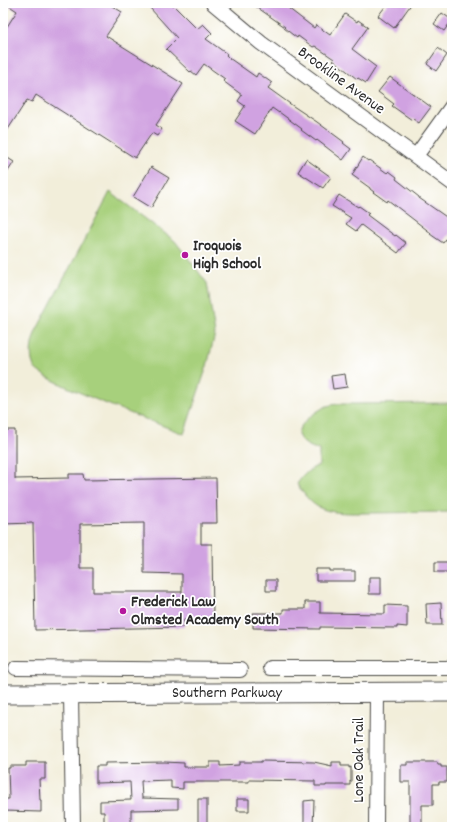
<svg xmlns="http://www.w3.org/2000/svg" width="455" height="830" font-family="Dekko,sans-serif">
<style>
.park{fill:#a7d07c;stroke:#697e54}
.building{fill:#d0a2e1;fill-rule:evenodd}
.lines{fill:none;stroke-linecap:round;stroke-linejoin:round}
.minor-casing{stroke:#494845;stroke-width:16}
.secondary-casing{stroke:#494845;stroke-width:21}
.minor{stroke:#fff;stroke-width:14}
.secondary{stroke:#fff;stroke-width:19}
.poi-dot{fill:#b5179e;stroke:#fff;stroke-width:1.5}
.labels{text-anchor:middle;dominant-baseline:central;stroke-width:3.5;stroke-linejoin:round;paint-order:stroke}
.street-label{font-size:16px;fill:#2b2b2b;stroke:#fff}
.poi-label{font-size:16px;font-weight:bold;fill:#2b2b2b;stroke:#fff;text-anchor:start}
</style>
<rect width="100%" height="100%" fill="#fff"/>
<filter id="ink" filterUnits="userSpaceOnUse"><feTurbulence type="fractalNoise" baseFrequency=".025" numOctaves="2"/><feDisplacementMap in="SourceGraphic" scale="8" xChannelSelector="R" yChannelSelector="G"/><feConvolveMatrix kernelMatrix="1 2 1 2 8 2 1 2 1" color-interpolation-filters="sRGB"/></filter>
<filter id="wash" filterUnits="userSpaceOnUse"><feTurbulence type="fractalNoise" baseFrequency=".012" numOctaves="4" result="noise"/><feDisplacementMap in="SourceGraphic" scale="16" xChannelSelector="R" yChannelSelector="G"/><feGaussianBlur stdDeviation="0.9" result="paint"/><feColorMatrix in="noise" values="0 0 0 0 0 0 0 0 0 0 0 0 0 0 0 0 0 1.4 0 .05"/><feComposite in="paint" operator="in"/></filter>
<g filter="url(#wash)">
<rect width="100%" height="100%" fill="#f2eeda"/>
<path class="park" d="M110 192 175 241 207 283 215 334 207 366 184 434C162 425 40 381 34 367 33 365 33 363 32 361 30 349 32 342 36 331Z
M452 403V512C423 512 395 513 366 513 351 513 334 514 320 508 310 503 303 493 297 484 304 474 308 470 319 465V450C314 448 307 446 303 442 301 440 298 436 298 434 298 424 319 409 327 406 333 404 339 404 345 404Z"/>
<g id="blocks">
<path class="building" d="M5 3H107L122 12 106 36 183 84 156 125 162 129 157 136 152 133 135 158 36 95 32 102 27 100 3 137V33L17 11Z
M155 3H171L197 29 203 24 212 33 206 39 227 54 226 55 229 58 256 77 258 73 272 83 268 88 293 106 317 122 344 142 343 143 351 149 343 160 317 140 316 141 301 130 302 129 279 112V113L272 108 255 134 235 121 245 106 238 101 242 95 223 81 225 79 204 64 196 75 191 71 190 72 166 49 177 38 150 8Z
M251 3H292L288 8 314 28 316 25 330 35 345 14 357 22 358 20 368 27 352 49 376 67 366 83 358 78 357 79 333 60 334 59 315 46 313 47 298 36 297 38 284 28 285 27Z
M388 3H412L394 28 378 16Z
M442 13 452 20 444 31 434 24Z
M438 48 447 55 436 71 427 64Z
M390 77 431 107 419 123 413 119 412 120 392 106 394 104 378 92Z
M3 155 14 162 3 179Z
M363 157 368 161 369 160 387 173 389 171 397 177 396 179 419 197V198L452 221V231L443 243 430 234 431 233 388 200 387 202 373 192H374L370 189V188L352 175Z
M306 159 331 177 323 188 298 172Z
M151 167 169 178 151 208 133 197Z
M339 195 358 207 359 206 369 213 367 215 395 236 396 235 406 243 398 253 361 225 356 231 346 224 351 218 332 206Z
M345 374 347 387 333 389 331 376Z
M3 430H15V479L69 478V474H83L84 480 216 478 217 523H201V544H212L213 619 184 620V627L35 630 33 523 3 524ZM144 523V573L182 574V592H93V568H80V524Z
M435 562H452V572H435Z
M316 569H330V571H355V581H316Z
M369 577H381V594H369Z
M266 580H276V591H266Z
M305 602H320V613L385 614V605L407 606V627L397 626V628L320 627V629L253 628V613H283V609H305Z
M441 603 442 625H427L426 604Z
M261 761 314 762 332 766V762H341V766H349V768L351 767V782L350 781V785H326V786H315V781L249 780V782H183V789L171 788V780L141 781 142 798 178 799V809L131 810V827H104V812H100V801L131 800 130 782 96 783V766H105V763L165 762 184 763V767H210V762H220V766L239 765V762H261Z
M26 762H45V779H39L40 800H41V812L3 811V799H9L8 768H10V766H26Z
M407 762H437L438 765H441V767H447V782H439V784H433V805H422V827H410V782H401V765H407Z
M198 799H207V827H198Z
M237 799H249V811H237Z
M314 800 313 827H304V801Z"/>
</g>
</g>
<g filter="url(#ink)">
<use href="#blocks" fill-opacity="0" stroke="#494845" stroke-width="1"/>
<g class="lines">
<g class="minor-casing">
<path id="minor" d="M213 3 261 43 452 183
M416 156 452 106
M16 668 240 670
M270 668H452
M71 693 73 827
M376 827 377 692"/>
</g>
<g class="secondary-casing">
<path id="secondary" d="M3 694 452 692"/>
</g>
<use href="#minor" class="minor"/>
<use href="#secondary" class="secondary"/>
</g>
</g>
<g class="poi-dot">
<circle cx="185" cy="255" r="4"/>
<circle cx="123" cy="611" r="4"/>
</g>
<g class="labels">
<g class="street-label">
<text transform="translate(341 81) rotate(36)">Brookline Avenue</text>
<text x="227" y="693">Southern Parkway</text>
<text transform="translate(359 760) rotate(-90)">Lone Oak Trail</text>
</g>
<g class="poi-label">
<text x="193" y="246">Iroquois<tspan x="193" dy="18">High School</tspan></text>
<text x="131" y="602">Frederick Law<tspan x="131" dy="18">Olmsted Academy South</tspan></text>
</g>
</g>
<rect width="455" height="830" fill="none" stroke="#fff" stroke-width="16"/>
</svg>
